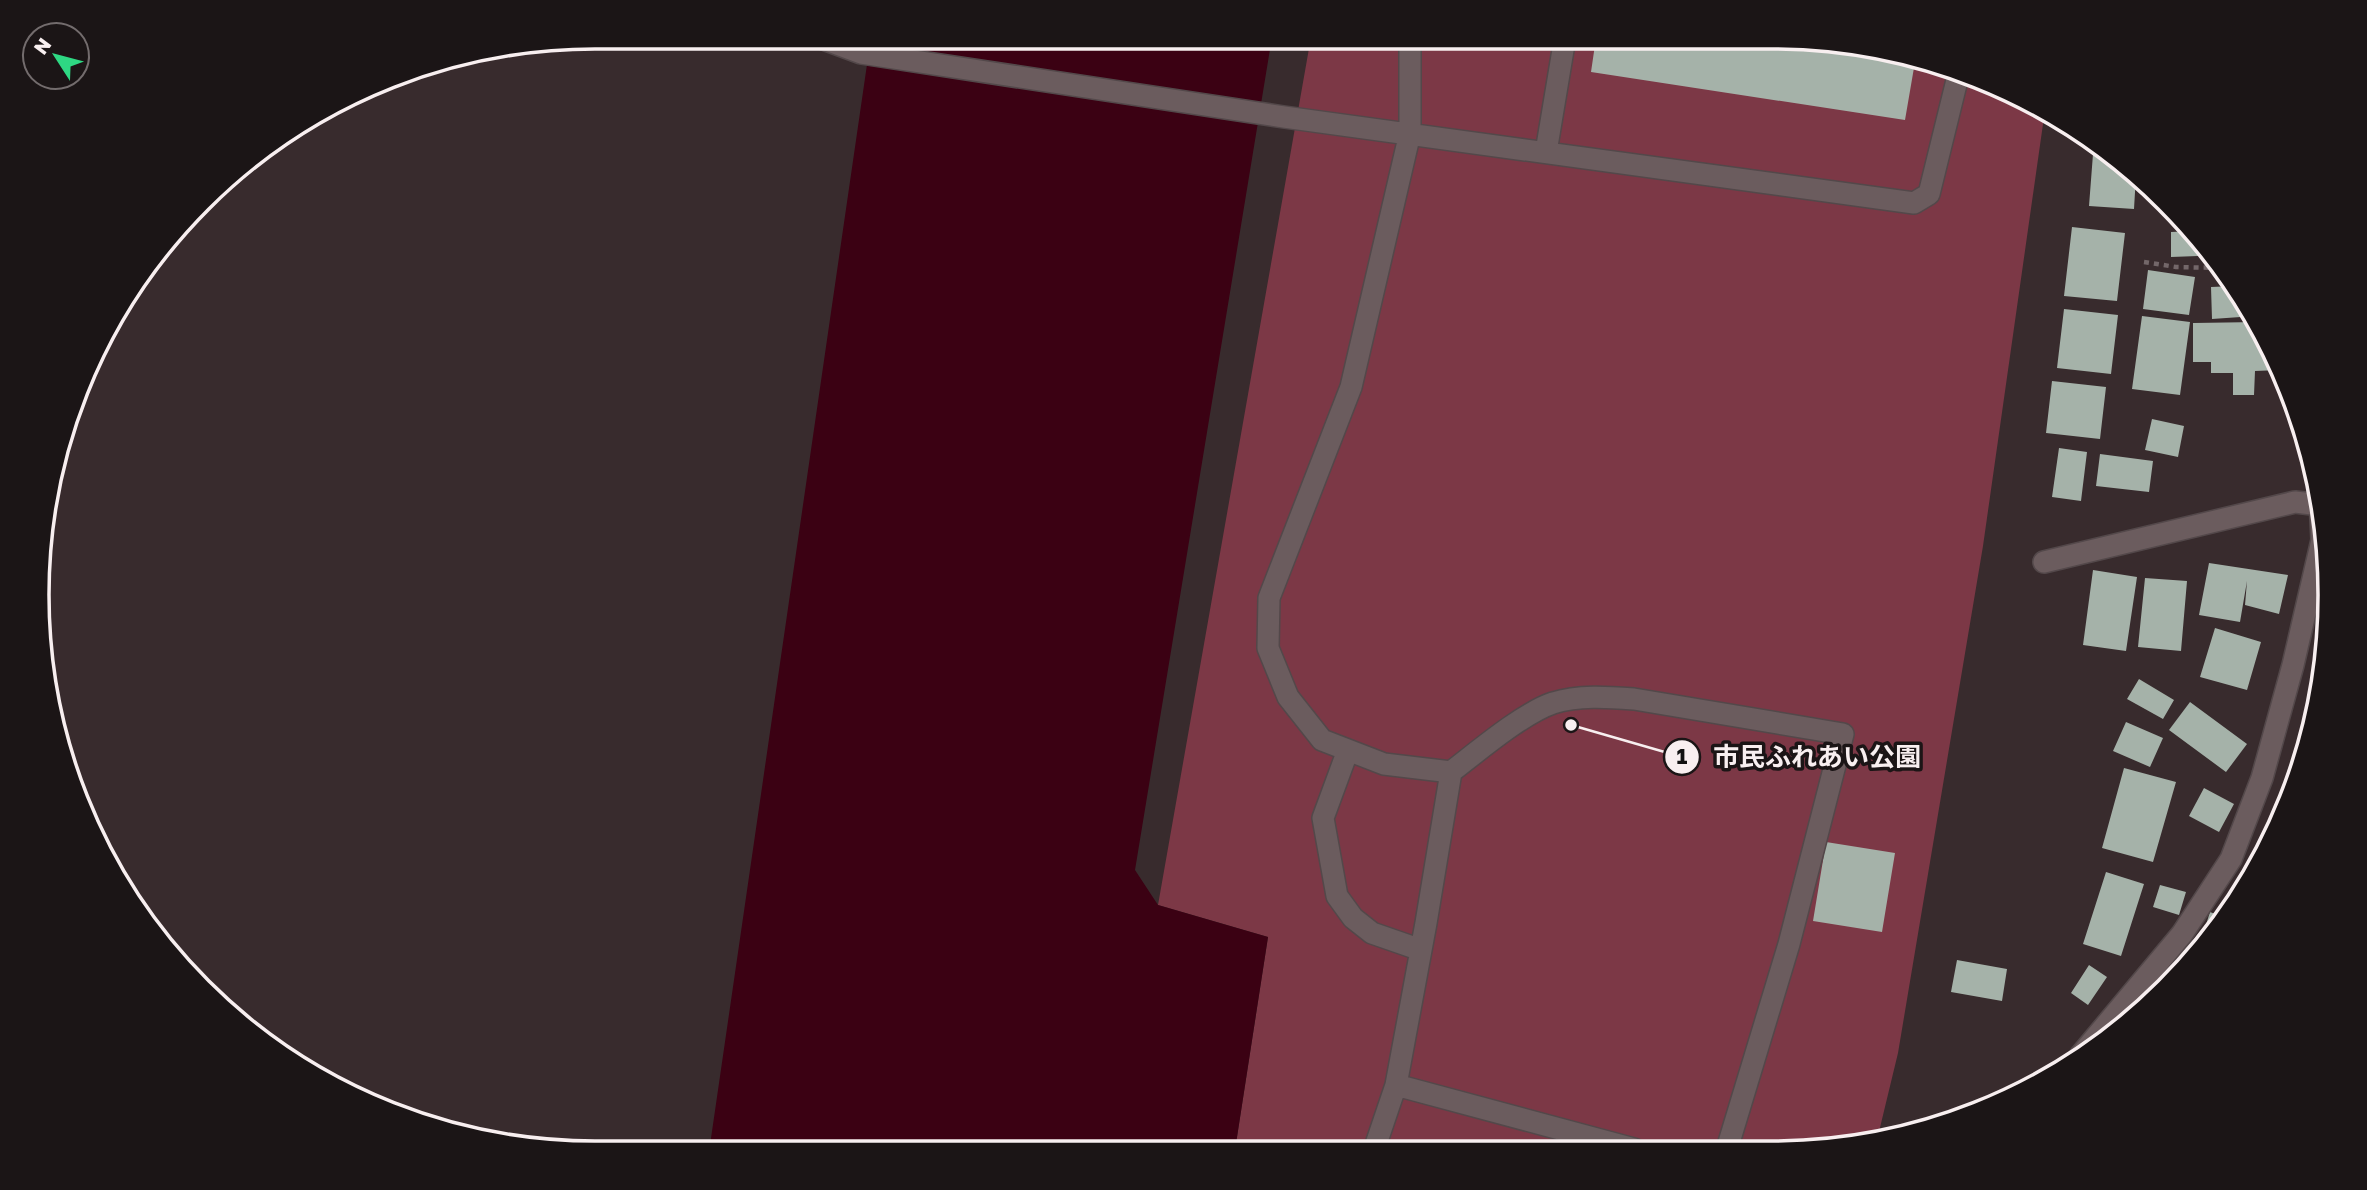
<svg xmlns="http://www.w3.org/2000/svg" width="2367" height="1190" font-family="'Golos Text','Noto Sans JP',sans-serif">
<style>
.green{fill:#7c3846}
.water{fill:#3b0113}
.building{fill:#a5b2a9}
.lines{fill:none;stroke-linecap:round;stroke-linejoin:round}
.minor-casing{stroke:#53484a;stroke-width:24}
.path{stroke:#736769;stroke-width:4.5;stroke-dasharray:5 5;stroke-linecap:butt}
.minor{stroke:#6b5c5e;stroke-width:21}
.rim{fill:none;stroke:#f8eff0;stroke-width:3.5}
.leader{fill:none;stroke:#f8eff0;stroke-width:2.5}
.callout-dot{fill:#f8eff0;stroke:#1b1516;stroke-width:2.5}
.mark-label{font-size:21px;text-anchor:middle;font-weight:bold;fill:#111}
.callout-label{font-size:26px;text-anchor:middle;font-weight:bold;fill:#f8eff0;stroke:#1b1516;stroke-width:7;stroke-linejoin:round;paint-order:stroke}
</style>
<rect width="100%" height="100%" fill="#382b2d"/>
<path class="green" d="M1311 37 1808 38 1916 56 2019 94 2045 110 1983 546 1898 1053 1877 1140 1845 1148 1235 1150 1268 937 1158 905Z"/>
<path class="water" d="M871 37H1272L1135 870 1158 905 1268 937 1235 1150 709 1152Z"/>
<path class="building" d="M1596 38H1808L1916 56 1905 120 1591 72Z
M2094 141 2112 152 2136 175 2134 209 2089 206Z
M2072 227 2125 233 2117 301 2064 296Z
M2194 231 2198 235V256L2171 257V232Z
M2148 270 2195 277 2189 315 2143 309Z
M2234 286 2255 316 2212 319 2211 287Z
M2064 309 2118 315 2111 374 2057 368Z
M2142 316 2190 322 2180 395 2132 389Z
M2258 322 2280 370 2255 371 2254 395H2233V373H2211V362H2193V323Z
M2052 381 2106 387 2100 439 2046 433Z
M2152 419 2184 426 2178 457 2145 450Z
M2059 448 2087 452 2081 501 2052 497Z
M2100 454 2153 461 2149 492 2096 486Z
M2209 563 2288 575 2279 614 2245 605 2247 581 2240 622 2199 615Z
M2093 570 2137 577 2126 651 2083 645Z
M2145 578 2187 581 2181 651 2138 647Z
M2215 628 2261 642 2247 690 2200 677Z
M2139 679 2174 700 2163 719 2127 699Z
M2190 702 2247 744 2226 772 2169 730Z
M2126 722 2163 738 2150 767 2113 751Z
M2124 768 2176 782 2153 862 2102 848Z
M2204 788 2234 804 2219 832 2189 816Z
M1826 842 1895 853 1882 932 1813 921Z
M2106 872 2144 884 2121 956 2083 944Z
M2160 885 2186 892 2179 915 2153 907Z
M2210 912 2223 917 2204 945 2200 944Z
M1957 960 2007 969 2002 1001 1951 992Z
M2089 965 2107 977 2088 1005 2071 993Z"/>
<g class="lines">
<g class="minor-casing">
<path id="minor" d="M818 37 861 53 1284 117 1914 203 1929 194 1959 72
M1410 38V133L1351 387 1269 598 1268 648 1288 697 1322 740 1384 764 1451 772C1477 752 1523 713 1553 703 1579 695 1607 697 1634 699L1843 734 1789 944 1727 1149
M1546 152 1565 38
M2044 562 2295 502 2321 505
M1348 750 1323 818 1337 896 1353 918 1372 933 1421 950
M2080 1056 2182 934 2231 859 2262 778 2293 665 2322 540 2320 500
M1396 1085 1634 1149
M1374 1150 1396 1085 1426 923 1451 772"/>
</g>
<path class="path" d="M2144 262 2176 267 2221 268"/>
<use href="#minor" class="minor"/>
</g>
<path d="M0 0H2367V1190H0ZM595 49H1772A546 546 0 0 1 2318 595V595A546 546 0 0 1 1772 1141H595A546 546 0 0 1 49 595V595A546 546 0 0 1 595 49Z" fill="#1b1516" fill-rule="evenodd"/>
<path class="rim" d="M595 49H1772A546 546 0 0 1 2318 595V595A546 546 0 0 1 1772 1141H595A546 546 0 0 1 49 595V595A546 546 0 0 1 595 49Z"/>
<path class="leader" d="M1571 725L1682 757"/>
<g class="callout-dot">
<circle cx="1571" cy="725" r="7"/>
<circle cx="1682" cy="757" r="18"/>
</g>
<g class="mark-label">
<text x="1682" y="764">1</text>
</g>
<g class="callout-label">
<text x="1817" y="766">市民ふれあい公園</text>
</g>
<g transform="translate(56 56) rotate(306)"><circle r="33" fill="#1b1516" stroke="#736c6d" stroke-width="2"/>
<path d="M0-5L12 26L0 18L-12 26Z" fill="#2ed883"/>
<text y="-10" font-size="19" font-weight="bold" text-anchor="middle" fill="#f8eff0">N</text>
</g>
</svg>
